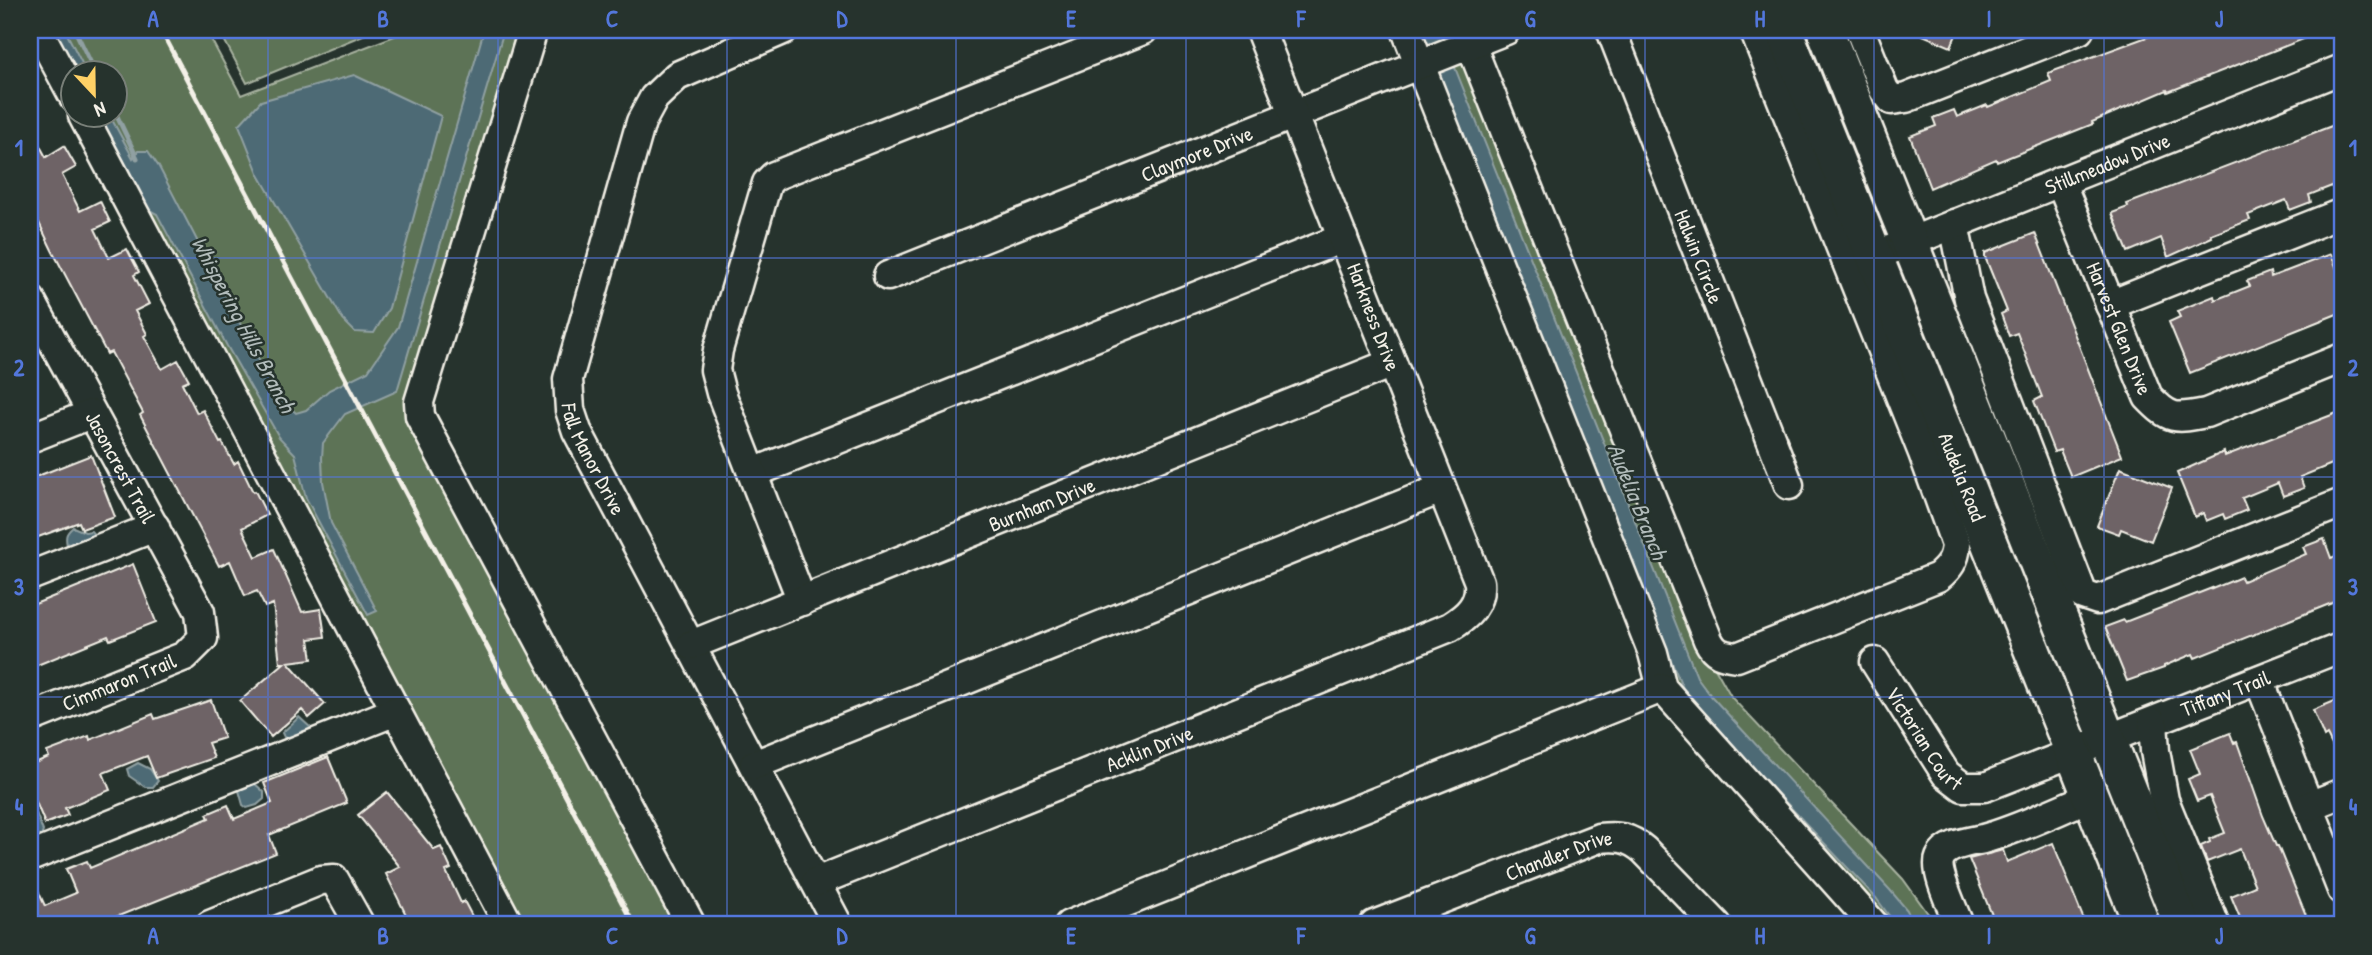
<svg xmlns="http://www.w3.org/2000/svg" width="2372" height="955" font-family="'Patrick Hand',sans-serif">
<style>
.green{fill:#5d7357;stroke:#a8b2a0;stroke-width:2}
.water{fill:#4d6a74;stroke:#90a0a2;stroke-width:2}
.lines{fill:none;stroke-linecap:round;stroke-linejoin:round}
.stream{stroke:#90a0a2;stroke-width:5}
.building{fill:#6e6366;stroke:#f4f1e8;stroke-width:2}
.minor-casing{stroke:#f4f1e8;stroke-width:33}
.major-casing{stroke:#f4f1e8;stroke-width:40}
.minor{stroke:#26332d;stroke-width:28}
.major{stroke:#26332d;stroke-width:35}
.rail{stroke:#f4f1e8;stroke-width:5}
.grid{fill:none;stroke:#5377dc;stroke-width:2;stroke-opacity:0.55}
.labels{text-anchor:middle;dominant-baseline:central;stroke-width:5;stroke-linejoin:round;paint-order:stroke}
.street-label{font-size:21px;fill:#f4f1e8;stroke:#26332d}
.water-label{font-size:23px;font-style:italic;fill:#b1bbba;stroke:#26332d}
.neatline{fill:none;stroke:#5377dc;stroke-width:2.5}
.grid-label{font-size:23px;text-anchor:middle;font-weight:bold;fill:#5377dc}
</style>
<rect width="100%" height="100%" fill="#26332d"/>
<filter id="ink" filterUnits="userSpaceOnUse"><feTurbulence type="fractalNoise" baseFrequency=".0143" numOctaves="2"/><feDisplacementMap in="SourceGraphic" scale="14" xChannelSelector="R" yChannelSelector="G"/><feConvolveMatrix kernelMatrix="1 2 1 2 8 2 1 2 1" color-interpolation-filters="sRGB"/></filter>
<g filter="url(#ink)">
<path class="green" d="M38 30H206L241 95 410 30H525L412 411 685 925H508L83 116H116V74H74Z
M219 30H366L368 33 247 83Z
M1406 30H1460L1713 664 1732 698 1903 879 1929 915 1931 925H1881L1681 705Z"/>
<path class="water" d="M47 30H65L87 73 74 74Z
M484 30H504L397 391 345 414 323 443 322 458 323 482 331 523 377 611 368 615 306 498 295 454 279 437 227 346 157 214 142 206 92 116H110L133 158 138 151H148L159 167 260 362 285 403 296 413 306 410 329 390 368 371 398 327Z
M1421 30H1440L1697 677 1712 697 1890 890 1907 910 1913 925H1896L1876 898 1700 711 1685 693 1660 635Z
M354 75 441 116 389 308 374 333 355 332 343 320 259 175 239 125 261 101Z
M73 527 85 532 91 531 96 537 72 548 67 545C65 536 66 533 73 527Z
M299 717 312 729 309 734 287 743 282 733Z
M138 763 150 769 158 781 153 787H145L129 776 127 769Z
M253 782 264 792V799L257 805 247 808 243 805 238 787Z
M30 809 35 810 43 831 41 838 34 840 30 836Z"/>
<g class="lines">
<path class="stream" d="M75 30 96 74
M116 114 137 158"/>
</g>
<path class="building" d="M1911 30H1958L1951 47Z
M2166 30 2324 31 2168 92 2167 90 2092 122 2093 124 1997 162 1996 159 1930 188 1910 136 1936 126 1933 118 1954 110 1957 117 1987 105 1988 107 2051 81 2048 73Z
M2342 122V182L2309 195 2311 202 2290 210 2286 200 2248 215 2250 220 2211 235 2212 237 2168 257 2161 238 2128 252 2112 213 2128 207 2127 204Z
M30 128 46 157 64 146 76 167 62 175 80 211 100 201 110 222 95 229 109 258 127 249 139 272 134 275 149 304 135 311 147 334 144 336 162 369 178 360 189 380 182 383 197 413 203 410 220 443 222 442 234 464 238 461 253 492 255 491 267 515 242 528 256 557 274 549 302 612 321 609 325 637 309 639 312 659 288 662 325 704 309 718 302 710 271 737 240 701 284 663H280L273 604 265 607 257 591 245 596 230 561 219 566 140 415 143 413 111 352 107 354 52 250 30 204Z
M2035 233 2122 456 2071 477 2060 450 2054 452 2034 401 2042 397 2017 333 2009 336 2001 314 2007 311 1985 257V253Z
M2331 254 2342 282V312L2190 373 2169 322 2180 317 2177 311 2214 296 2215 300 2250 286 2247 281 2270 272 2271 277Z
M2342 411V460L2300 477 2304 488 2283 496 2278 483 2242 498 2247 510 2225 519 2223 514 2206 521 2203 513 2195 517 2177 473 2224 452 2225 456Z
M91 455 115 517 82 529 79 522 30 540V479Z
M2120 468 2172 488 2151 541 2121 529 2119 534 2097 526Z
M2324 539 2331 558 2342 554V599L2195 658 2193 654 2164 666V668L2127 681 2105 627 2124 620 2125 622 2212 588V589L2241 577 2243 581 2306 554 2303 547Z
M133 564 156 622 110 640 108 636 30 668V606Z
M2342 698V765L2327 735 2324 737 2313 710Z
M211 700 224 738 208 743 214 758 156 778 147 756 103 773 110 790 65 808 68 815 45 824 36 802 30 804V765L49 757 47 752 89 736 90 740 153 714 155 719Z
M2230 733 2234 743 2237 742 2263 816 2276 846H2278L2310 925H2243L2231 896 2255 886 2240 849 2207 862 2201 846 2210 842 2209 839 2225 833 2210 796 2197 801 2188 779 2200 774 2190 749Z
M328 757 347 803 269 835 276 853 96 925H30V873L45 906 76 893 66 869 87 861 90 868 209 818 207 814 228 805 234 819 272 803 264 783Z
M387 792 434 850 441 847 451 869 446 871 461 903 464 901 473 918 461 925H411L386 874 400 867 358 815Z
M2053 843 2086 925H2011L2010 919 1996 925 1969 859 2003 850 2007 862Z"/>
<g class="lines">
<g class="minor-casing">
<g id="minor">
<path d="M38 30 74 97"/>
<path d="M533 30 419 402 420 416 691 925"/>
<path id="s1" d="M783 30 677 76 654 98 641 122 568 379 570 410 577 431 838 925"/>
<path d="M1406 30 1653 653 1662 688 1874 925"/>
<path d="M1465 30 1708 640C1715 654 1722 655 1737 657L1938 577C1949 568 1955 560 1956 545L1923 453 1754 30"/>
<path id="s2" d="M1611 30 1789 485"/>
<path d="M1860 30 1884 90 1892 100 1906 98 2079 30"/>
<path d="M83 116 396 711"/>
<path id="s3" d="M2060 181 2148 397C2170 420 2175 419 2206 413L2342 358"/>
<path d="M1954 224 1969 299 2083 595 2098 600 2342 503"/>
<path id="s4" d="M1890 250 2342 69"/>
<path id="s5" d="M888 276 1506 30"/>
<path id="s6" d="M30 299 200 612 203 638 185 656 30 718"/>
<path d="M2110 305 2342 213"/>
<path d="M30 438 91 414"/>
<path d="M753 473 1343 238"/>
<path d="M30 576 155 527"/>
<path d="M802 601 721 393 715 370 718 350 767 183 774 176 1143 30"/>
<path id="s7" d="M691 645 1392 363"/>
<path id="s8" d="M1875 662 1946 774 1963 787H1985L2342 647"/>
<path d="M2259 680 2342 890"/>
<path d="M2153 723 2155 751 2164 800 2215 925"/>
<path d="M754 765 1441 489"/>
<path d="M2309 806 2342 793"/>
<path d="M30 857 396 711 509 925"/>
<path id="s9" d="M816 882 1450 627C1468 616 1481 604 1479 582L1260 30"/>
<path d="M210 925 321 880 334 879 360 925"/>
<path d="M1069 925 1662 688"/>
<path id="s10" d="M1374 925 1599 838C1618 836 1629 837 1644 850L1717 925"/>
<path d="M1959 925C1954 911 1934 871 1940 858 1946 844 1970 842 1983 839 2020 829 2055 811 2090 797"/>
</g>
</g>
<g class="major-casing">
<g id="major">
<path id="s11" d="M1784 30 2142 925"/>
<path d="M1825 30 2182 925"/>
</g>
</g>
<use href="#minor" class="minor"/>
<use href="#major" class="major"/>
<path class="rail" d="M161 30 634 925"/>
</g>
</g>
<path class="grid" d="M268 30V925M498 30V925M727 30V925M956 30V925M1186 30V925M1415 30V925M1645 30V925M1874 30V925M2104 30V925M30 258H2342M30 477H2342M30 697H2342"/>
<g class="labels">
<g class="street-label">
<text stroke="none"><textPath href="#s5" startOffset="332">Claymore Drive</textPath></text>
<text stroke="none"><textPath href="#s4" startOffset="234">Stillmeadow Drive</textPath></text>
<text stroke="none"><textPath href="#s2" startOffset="243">Halwin Circle</textPath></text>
<text transform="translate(1374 317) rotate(69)">Harkness Drive</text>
<text stroke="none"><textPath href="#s3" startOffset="159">Harvest Glen Drive</textPath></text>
<text stroke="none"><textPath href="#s1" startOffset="527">Fall Manor Drive</textPath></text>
<text stroke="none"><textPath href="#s6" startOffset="191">Jasoncrest Trail</textPath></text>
<text stroke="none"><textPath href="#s11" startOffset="481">Audelia Road</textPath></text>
<text stroke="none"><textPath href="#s7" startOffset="378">Burnham Drive</textPath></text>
<text transform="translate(119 682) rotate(-22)">Cimmaron Trail</text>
<text stroke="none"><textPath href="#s8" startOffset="434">Tiffany Trail</textPath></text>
<text stroke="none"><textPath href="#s8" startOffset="91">Victorian Court</textPath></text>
<text stroke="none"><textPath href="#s9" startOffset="359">Acklin Drive</textPath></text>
<text stroke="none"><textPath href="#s10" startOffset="198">Chandler Drive</textPath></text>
</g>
<g class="water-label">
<text transform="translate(244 324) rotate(62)">Whispering Hills Branch</text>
<text transform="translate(1638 501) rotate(68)">Audelia Branch</text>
</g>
</g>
<rect width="2372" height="955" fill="none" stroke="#26332d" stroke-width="77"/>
<g transform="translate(94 94) rotate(158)"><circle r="33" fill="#26332d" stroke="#787f78" stroke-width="2"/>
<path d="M0-5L12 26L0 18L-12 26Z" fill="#ffd166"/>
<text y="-10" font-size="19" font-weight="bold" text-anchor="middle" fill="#f4f1e8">N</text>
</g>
<rect x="38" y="38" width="2296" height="878" class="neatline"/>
<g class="grid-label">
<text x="153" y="27">A</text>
<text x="383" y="27">B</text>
<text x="612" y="27">C</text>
<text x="842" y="27">D</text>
<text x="1071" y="27">E</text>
<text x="1301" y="27">F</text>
<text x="1530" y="27">G</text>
<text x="1760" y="27">H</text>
<text x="1989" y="27">I</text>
<text x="2219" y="27">J</text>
<text x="19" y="156">1</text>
<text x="2353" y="156">1</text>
<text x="19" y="376">2</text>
<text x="2353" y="376">2</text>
<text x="19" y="595">3</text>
<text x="2353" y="595">3</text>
<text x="19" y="815">4</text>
<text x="2353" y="815">4</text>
<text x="153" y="944">A</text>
<text x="383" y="944">B</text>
<text x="612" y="944">C</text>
<text x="842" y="944">D</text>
<text x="1071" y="944">E</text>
<text x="1301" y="944">F</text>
<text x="1530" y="944">G</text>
<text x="1760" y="944">H</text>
<text x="1989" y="944">I</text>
<text x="2219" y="944">J</text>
</g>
</svg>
